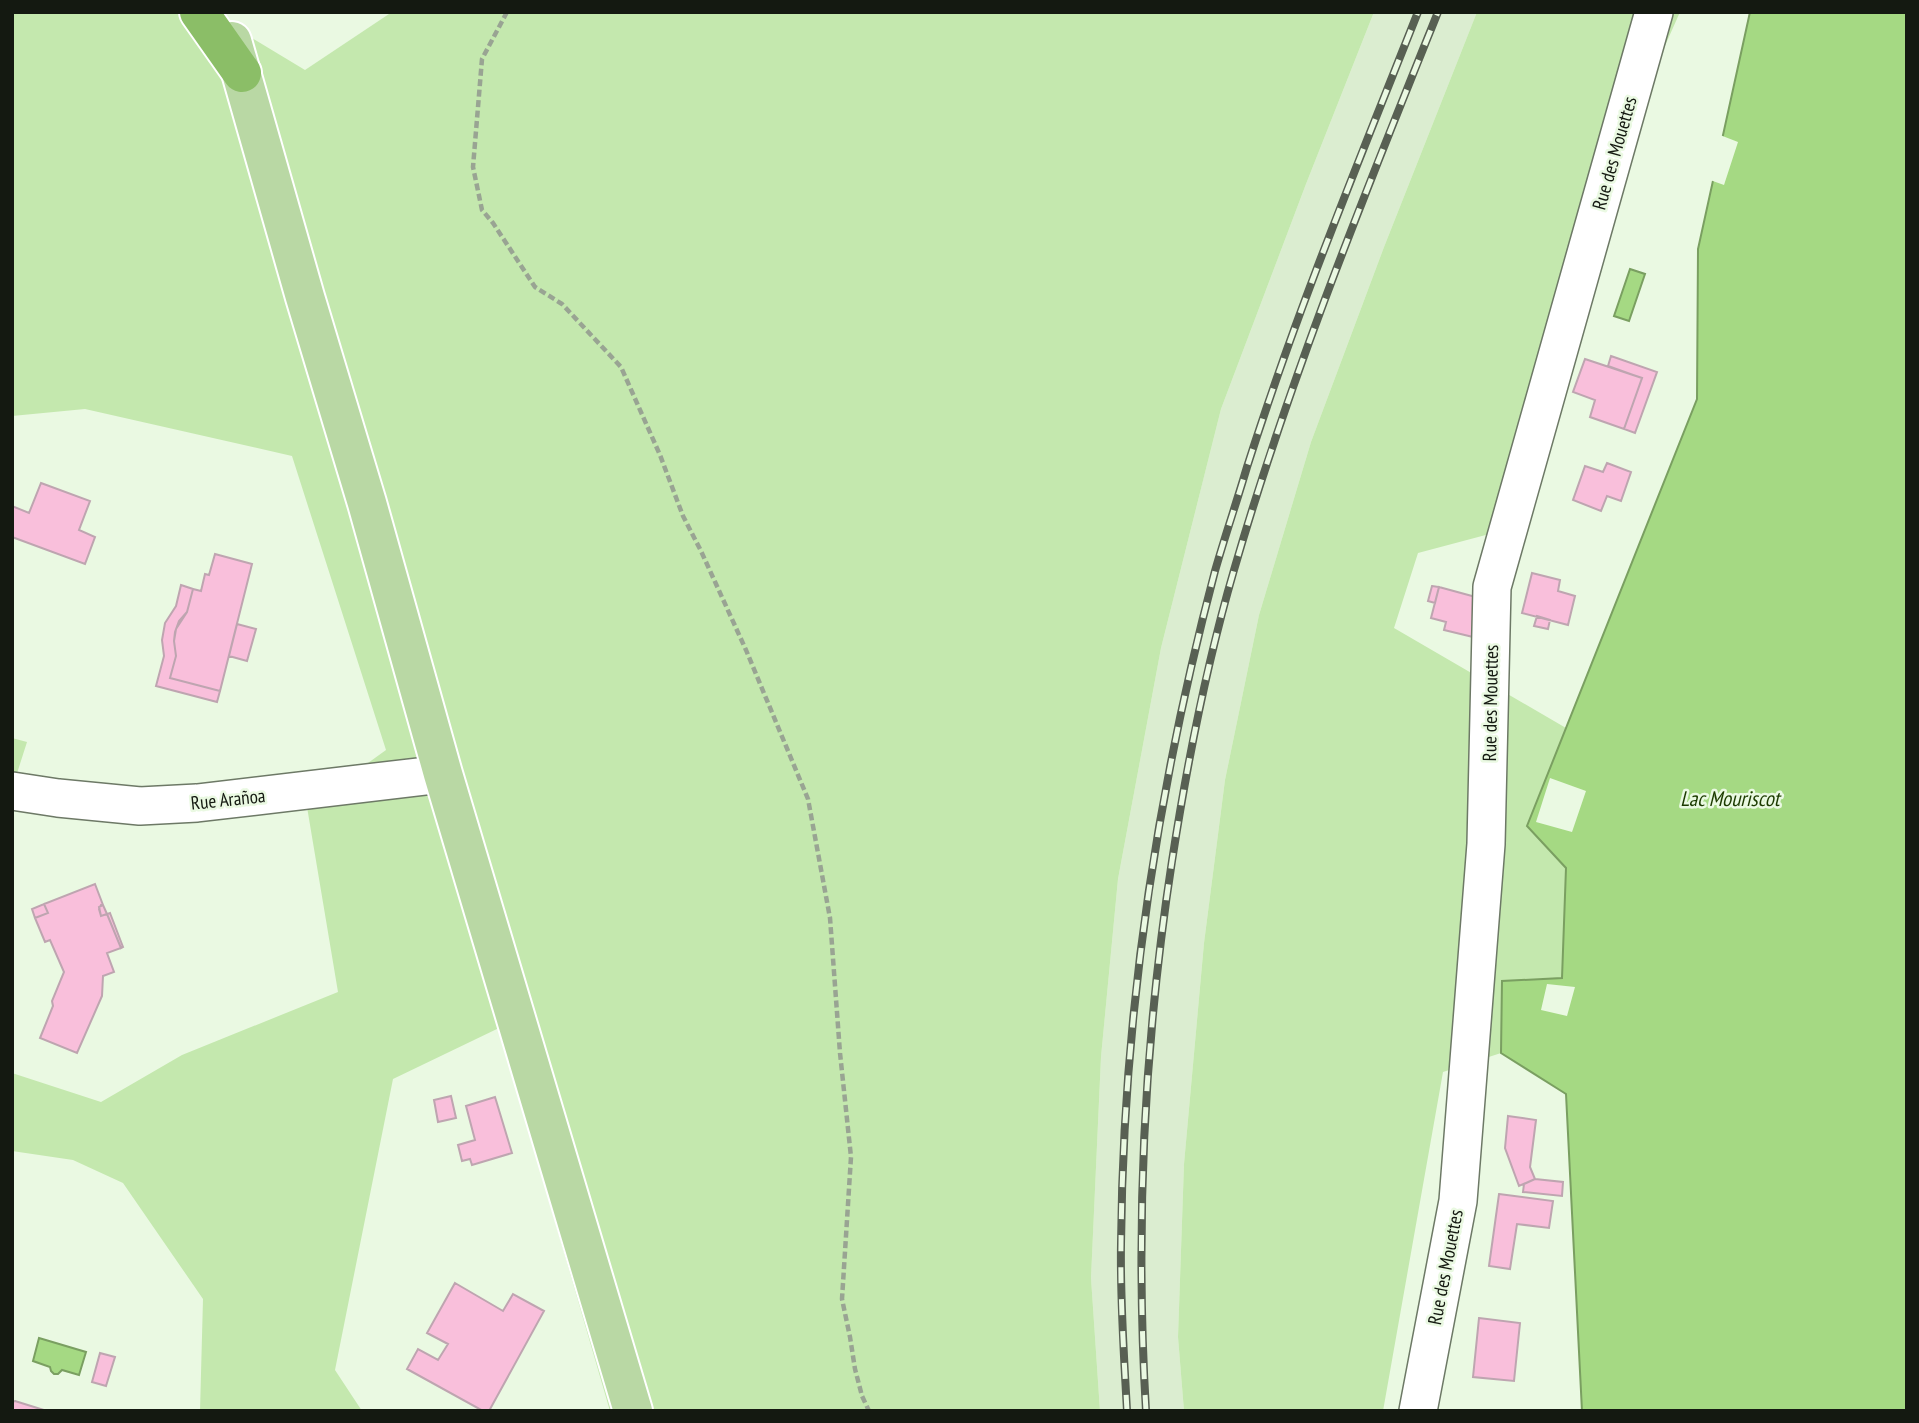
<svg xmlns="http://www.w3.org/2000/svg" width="1919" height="1423" font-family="'PT Sans Narrow',sans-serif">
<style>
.built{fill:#dbedd0}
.green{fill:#c4e8ae}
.water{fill:#a5d983;stroke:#7a9f61;stroke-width:2}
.pier{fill:#eaf9e2}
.building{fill:#f9bfdb;stroke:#bea5b0;stroke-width:2}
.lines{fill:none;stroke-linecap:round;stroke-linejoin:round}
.street-casing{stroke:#6d7966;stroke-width:40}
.primary-casing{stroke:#fff;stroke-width:42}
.highway-casing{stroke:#fff;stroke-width:42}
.path{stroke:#99a493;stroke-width:4.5;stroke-dasharray:7 3.5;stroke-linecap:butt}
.street{stroke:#fff;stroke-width:37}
.primary{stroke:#b9d8a4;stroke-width:38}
.highway{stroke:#8bbe67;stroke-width:38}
.rail-casing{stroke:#586053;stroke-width:8}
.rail{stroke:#eaf9e2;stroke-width:5;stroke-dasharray:16;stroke-linecap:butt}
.labels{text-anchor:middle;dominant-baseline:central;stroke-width:5;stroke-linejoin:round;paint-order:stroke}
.street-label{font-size:19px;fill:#141911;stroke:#eaf9e2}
.water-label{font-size:21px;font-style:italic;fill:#1c3b00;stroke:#eaf9e2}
</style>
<rect width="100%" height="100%" fill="#eaf9e2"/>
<path class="built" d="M1374 12H1477L1384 247 1311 442 1259 615 1225 780 1204 943 1184 1164 1178 1337 1184 1411H1100L1091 1278 1101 1057 1118 879 1161 648 1221 409 1306 184Z"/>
<path class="green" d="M12 12H209L305 70 392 12H1374L1306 184 1221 409 1161 648 1118 879 1101 1057 1091 1278 1100 1411H610L499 1028 393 1079 335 1370 362 1411H200L203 1299 123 1183 73 1160 12 1151V1073L101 1102 182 1055 338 992 307 807 386 750 292 456 85 409 12 416Z
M1477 12H1680L1576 246 1497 532 1418 553 1394 628 1566 728 1527 826 1566 868 1562 979 1503 981 1501 1053 1443 1072 1383 1411H1184L1178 1337 1184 1164 1204 943 1225 780 1259 615 1311 442 1384 247Z
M12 738 27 742 12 789Z"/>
<path class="water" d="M1750 12H1907V1411H1582L1566 1094 1501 1053 1502 981 1562 978 1566 868 1527 826 1697 399 1698 249Z
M1630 269 1645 274 1629 321 1614 316Z
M39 1338 86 1352 79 1375 62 1370 58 1374H54L51 1371 50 1367 33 1361Z"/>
<path class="pier" d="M1720 135 1738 142 1724 185 1710 180Z
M1550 778 1586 791 1572 832 1536 822Z
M1547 984 1575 987 1567 1016 1541 1010Z"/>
<path class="building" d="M1611 356 1657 372 1635 433 1624 429 1642 378 1608 366Z
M1585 359 1642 378 1624 429 1590 417 1595 400 1573 392Z
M1607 463 1631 472 1621 501 1607 496 1601 511 1573 500 1585 466 1603 472Z
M41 483 90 501 79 530 95 537 85 564 12 537V506L29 513Z
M215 554 252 564 220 691 170 678 176 656 174 641 176 629 187 612 193 589 201 591 205 574 209 575Z
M1532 573 1560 580 1558 591 1575 596 1568 625 1522 613Z
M181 585 193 589 187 612 179 621 175 632 174 641 176 656 170 678 220 691 217 702 156 686 164 656 162 640 165 623 176 606Z
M1432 586 1439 587 1435 603 1428 601Z
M1439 587 1483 599 1473 637 1444 630 1446 622 1431 618Z
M1537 616 1550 620 1548 629 1534 626Z
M237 624 256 629 247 661 229 656Z
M95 884 103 905 99 907 101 916 107 914 121 948 107 953 114 972 103 976 102 996 77 1053 40 1038 53 1006 52 1001 64 972 50 940 45 942 35 918 48 913 44 904Z
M44 904 48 913 35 918 32 909Z
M101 905H103L107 914 101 916 99 909Z
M110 913 123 947 121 948 107 914Z
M451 1096 456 1118 438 1122 434 1100Z
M495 1097 512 1153 472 1165 470 1159 462 1161 458 1145 475 1140 466 1106Z
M1508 1116 1536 1120 1530 1167 1535 1179 1519 1186 1505 1148Z
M1535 1179 1563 1182 1562 1196 1523 1192 1524 1184Z
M1499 1194 1553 1201 1549 1228 1517 1224 1510 1269 1489 1266Z
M455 1283 503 1311 513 1294 544 1311 489 1411H483L407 1369 418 1349 438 1360 448 1344 427 1333Z
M1479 1318 1520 1323 1514 1381 1473 1377Z
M100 1353 115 1357 106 1386 92 1382Z
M15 1401 47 1411H12V1402Z"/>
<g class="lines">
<g class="street-casing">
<path id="street" d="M12 791 58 798 140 806 197 803 443 774
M1418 1411 1458 1201 1486 844 1492 587 1654 12"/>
</g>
<g class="primary-casing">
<path id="primary" d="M232 41 305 297 367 503 443 774 633 1411"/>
</g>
<g class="highway-casing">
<path id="highway" d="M199 12 242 73"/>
</g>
<path class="path" d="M507 12 482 59 473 167 482 210 493 223 535 287 562 304 621 367 660 455 683 516 701 551 746 650 808 799 830 918 840 1053 851 1157 842 1299 850 1337 855 1369 862 1396 869 1411"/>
<use href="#street" class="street"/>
<use href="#primary" class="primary"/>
<use href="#highway" class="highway"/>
<g class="rail-casing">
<path id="rail" d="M1127 1411C1124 1355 1120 1300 1121 1244 1123 1017 1157 790 1215 571 1225 536 1237 501 1247 467 1296 313 1358 163 1418 12
M1146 1411C1135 1227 1144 1043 1172 861 1187 764 1206 666 1234 570 1289 380 1364 196 1438 12"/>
</g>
<use href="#rail" class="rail"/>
</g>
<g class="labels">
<g class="street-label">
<text transform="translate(1614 153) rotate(-74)">Rue des Mouettes</text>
<text transform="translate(1490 703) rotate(-89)">Rue des Mouettes</text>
<text transform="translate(228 799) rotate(-6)">Rue Arañoa</text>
<text transform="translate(1445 1267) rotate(-79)">Rue des Mouettes</text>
</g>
<g class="water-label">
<text x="1730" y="798">Lac Mouriscot</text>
</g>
</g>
<rect width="1919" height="1423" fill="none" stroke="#141911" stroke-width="28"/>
</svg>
